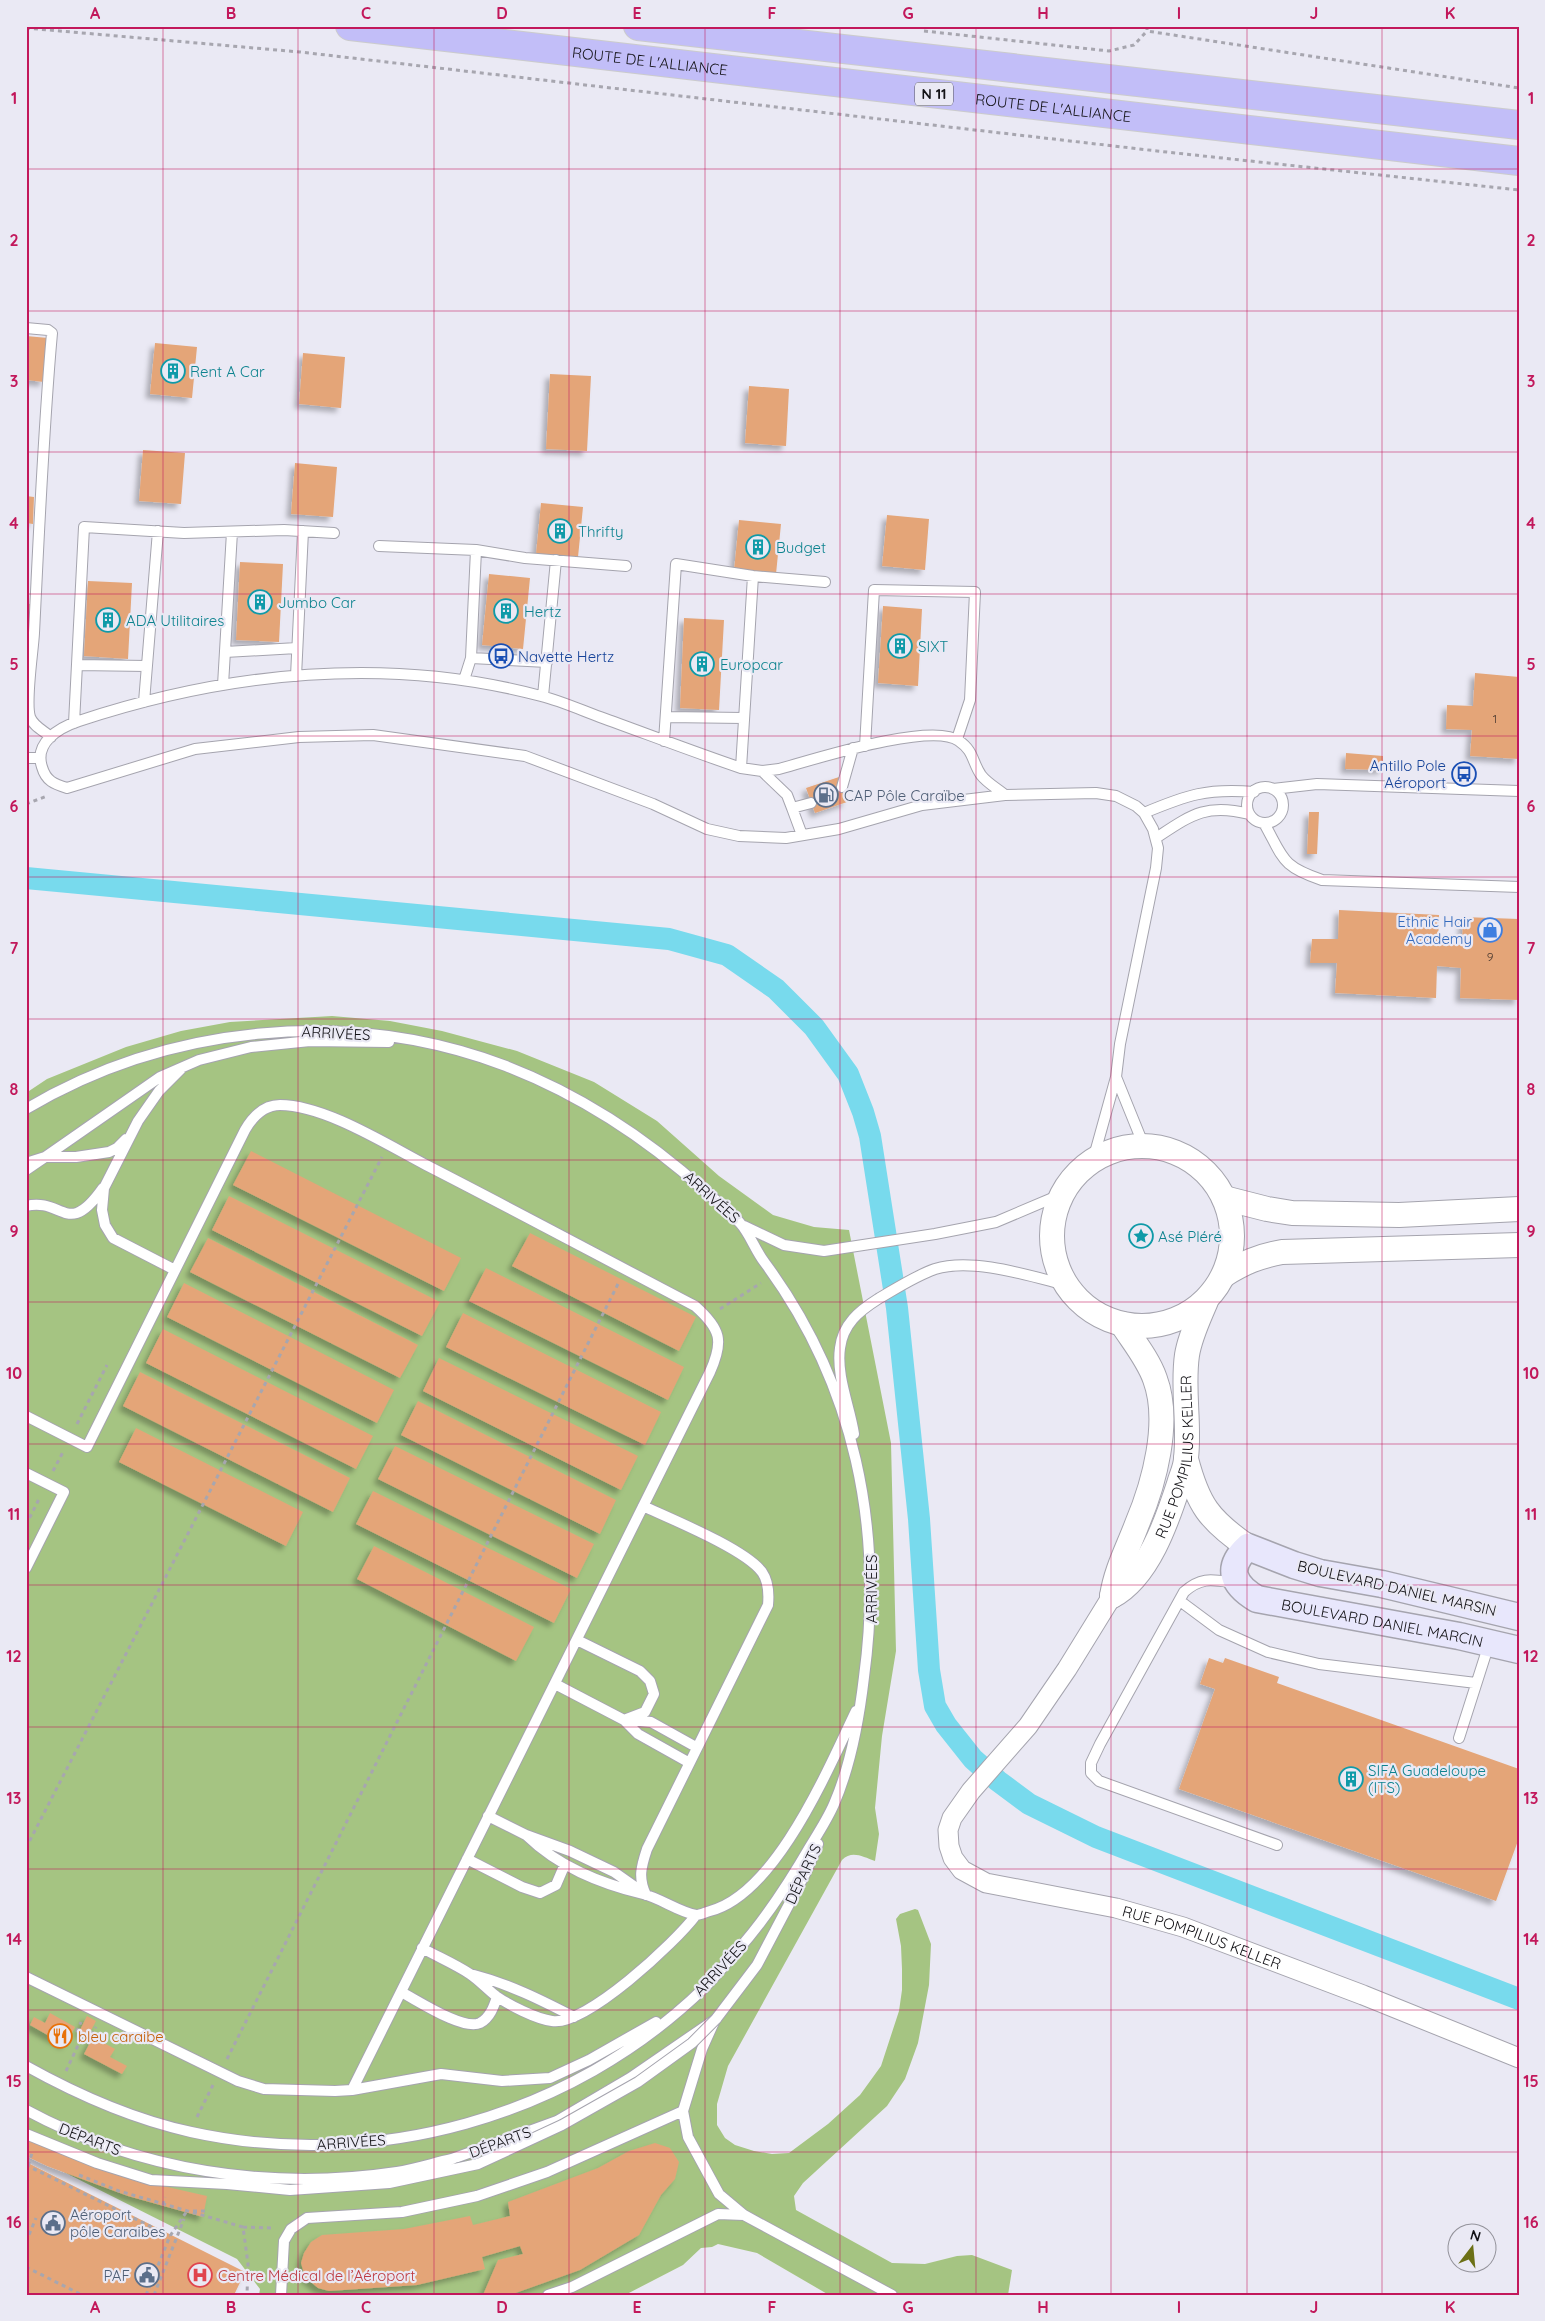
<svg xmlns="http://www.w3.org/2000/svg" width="1545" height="2321" font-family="Quicksand,sans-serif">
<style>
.green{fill:#a5c482}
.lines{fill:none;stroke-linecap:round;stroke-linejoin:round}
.canal{stroke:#78daed;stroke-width:22}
.building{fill:#e4a578;filter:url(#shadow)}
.service-casing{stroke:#a5a4ae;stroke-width:12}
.minor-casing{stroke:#a5a4ae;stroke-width:21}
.tertiary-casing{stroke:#a5a4ae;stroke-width:26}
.secondary-casing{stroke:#a5a4ae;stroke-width:29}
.trunk-casing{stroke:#cbcbcc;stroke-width:30}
.path{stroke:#a7a6af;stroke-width:3;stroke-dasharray:4 4;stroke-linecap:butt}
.service{stroke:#fff;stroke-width:10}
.minor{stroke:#fff;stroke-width:19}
.tertiary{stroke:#fff;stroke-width:24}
.secondary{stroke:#e8e7fc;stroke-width:26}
.trunk{stroke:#c2bef8;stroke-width:28}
.service-bridge-casing{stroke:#a5a4ae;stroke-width:12;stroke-linecap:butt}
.service-bridge{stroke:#fff;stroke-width:10}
.grid{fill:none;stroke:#c2185b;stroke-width:1;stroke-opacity:0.55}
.labels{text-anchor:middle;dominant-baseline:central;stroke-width:4.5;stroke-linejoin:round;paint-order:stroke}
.number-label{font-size:12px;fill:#47372e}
.shield{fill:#eae9f4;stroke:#545259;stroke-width:1}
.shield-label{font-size:14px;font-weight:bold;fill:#131216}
.street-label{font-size:15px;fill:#131216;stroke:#eae9f4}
.culture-label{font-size:15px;fill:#0d838f;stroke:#eae9f4;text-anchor:start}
.transit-label{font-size:15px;fill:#164399;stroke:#eae9f4;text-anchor:start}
.service-label{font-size:15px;fill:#4e5e75;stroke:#eae9f4;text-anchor:start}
.shop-label{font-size:15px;fill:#366cbe;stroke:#eae9f4;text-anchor:end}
.food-label{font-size:15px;fill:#c56008;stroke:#eae9f4;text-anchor:start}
.health-label{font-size:15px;fill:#be3a42;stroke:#eae9f4;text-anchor:start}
.neatline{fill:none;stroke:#c2185b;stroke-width:2}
.grid-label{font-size:16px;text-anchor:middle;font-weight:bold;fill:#c2185b}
</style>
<defs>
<filter id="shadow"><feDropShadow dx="-4.5" dy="4.5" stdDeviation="2.5" flood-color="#0004"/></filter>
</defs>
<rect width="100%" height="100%" fill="#eae9f4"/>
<path class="green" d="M332 1016 390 1021 442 1031 517 1051 594 1082 657 1121 719 1176 773 1215 814 1227 849 1230 891 1443 896 1651 882 1736 875 1808 879 1834 875 1861C863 1857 852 1850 842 1860L728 2066 717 2104V2125L725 2138 735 2145 754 2151 772 2154 789 2153 828 2124 860 2095 881 2066 899 2011 902 1990V1969L901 1946 896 1919 900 1914 915 1909 918 1910 931 1944 929 1985 918 2043 905 2079 887 2106 803 2183 794 2196 796 2210 892 2263 925 2264 957 2256 972 2255 1012 2270 1008 2295H829L757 2253 718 2244 712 2247 701 2248 683 2265 625 2295H259L260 2289 237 2259 26 2153V1093L47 1079 126 1047 181 1031 230 1022Z"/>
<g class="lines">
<path class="canal" d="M26 878 669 939 727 955 776 989 814 1027 848 1074 863 1112 870 1136 897 1308 919 1519 929 1670 935 1706 946 1725 973 1759 998 1781 1029 1804 1096 1837 1519 1999"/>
</g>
<path class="building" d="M26 336 48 338 44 382 26 380Z
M155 343 197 347 192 398 150 394Z
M303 353 345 357 341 408 299 404Z
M550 374 591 376 587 451 546 449Z
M749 386 789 389 786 446 745 443Z
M143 450 185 453 181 504 139 501Z
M295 463 337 467 333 517 291 514Z
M26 496 34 497 33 524 26 523Z
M541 503 583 507 578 557 536 554Z
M887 515 929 519 925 570 882 566Z
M739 520 781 524 776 574 734 571Z
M240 562 283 564 279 642 236 640Z
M489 574 530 578 523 649 482 645Z
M88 581 132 583 128 659 84 656Z
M26 604H30L28 635H26Z
M883 606 922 609 918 686 878 683Z
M684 618 724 620 719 710 680 708Z
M1475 673 1519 677V759L1470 756 1472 730 1446 729 1447 705 1473 706Z
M1346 753 1383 756V770L1345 769Z
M839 777 847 802 815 813 806 788Z
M1309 812H1319L1317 854H1307Z
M1339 910 1439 915 1438 944 1462 945 1463 917 1519 919V1000L1460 998 1461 968 1437 966 1436 998 1335 993 1337 963H1310L1312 939H1338Z
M251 1151 461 1258 444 1291 233 1185Z
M229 1196 440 1302 422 1336 212 1230Z
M530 1233 696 1317 679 1351 512 1266Z
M208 1238 418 1345 400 1378 190 1272Z
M486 1268 684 1367 668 1400 469 1301Z
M184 1283 394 1390 377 1423 167 1317Z
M463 1313 661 1412 645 1445 446 1347Z
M163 1329 373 1436 356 1469 146 1363Z
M439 1358 638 1456 621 1490 423 1391Z
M140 1372 350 1478 333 1512 123 1406Z
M418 1401 616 1500 600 1534 401 1435Z
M136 1428 303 1512 286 1546 119 1462Z
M395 1446 594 1544 577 1578 378 1479Z
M373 1491 571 1589 554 1623 356 1524Z
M374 1546 534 1627 516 1661 357 1579Z
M1209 1658 1223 1663 1225 1658 1279 1677 1277 1683 1519 1769V1838L1496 1901 1179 1789 1215 1689 1200 1684Z
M50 2013 75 2027 65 2045 30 2025 34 2017 45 2023Z
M87 2016 96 2021 88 2036 79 2032Z
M93 2037 115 2049 110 2057 127 2066 122 2074 84 2054Z
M26 2136 154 2184 207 2196 203 2217 128 2196 47 2166 26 2156Z
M655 2143 670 2148 679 2162 675 2179 661 2195 639 2235 580 2270 510 2295H483L498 2260 523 2254 520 2246 482 2257 485 2269 417 2285 329 2291 318 2288 305 2277 301 2263 304 2253 311 2242 322 2235 404 2229 470 2216 473 2225 510 2216 508 2202 598 2168 629 2151Z
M26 2162 245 2272 234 2295H26Z"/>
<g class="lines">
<g class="service-casing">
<path id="service" d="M26 328 48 330 52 333C43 433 39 533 34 633 33 652 25 702 30 717 33 726 44 731 51 737
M379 546 476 550 525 558 626 566
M225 652 297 648
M471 658 547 662
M77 665 147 666
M296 676 303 531
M464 680 471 658 476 550
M223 685 232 532
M543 696 556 560
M144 702 158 531
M666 717 744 718
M74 723 84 527 184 533 284 530 334 533
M664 741 676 564 753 576 825 582
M865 746 874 590 975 592 970 700 957 739
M26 758H39
M741 768 753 576
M762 771 787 795 792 808 811 803
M842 787 853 748
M1247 805a18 18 0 1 1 36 0a18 18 0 1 1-36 0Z
M1273 789 1317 784 1519 791
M1005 795C998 789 987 783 981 775 972 762 974 751 959 741 932 721 812 760 779 769L762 771 741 768C694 752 647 734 600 717 581 710 561 701 541 696 388 655 227 672 79 721 58 728 34 743 42 767 46 781 54 784 67 788L195 749 299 737 373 735 525 756 653 804 707 829 739 836 786 838 839 829 922 805 1005 795 1096 793 1116 796 1136 806 1144 813 1153 829 1158 848 1156 868 1120 1044 1116 1077 1093 1160
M792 808 802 835
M1144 813C1187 795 1207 788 1254 792
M1264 823C1284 859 1281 866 1322 880L1519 887
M1156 838C1191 815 1206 803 1249 814
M1116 1077 1144 1146
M26 1109C169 1024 350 1007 506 1066 581 1095 645 1137 705 1191 716 1201 730 1211 740 1223 750 1234 755 1250 765 1263 855 1385 884 1528 864 1677 859 1720 851 1765 834 1804 828 1818 819 1832 811 1845 789 1883 766 1919 737 1951 726 1963 716 1976 705 1987 571 2118 373 2172 191 2132 132 2119 78 2095 26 2066
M26 1163 45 1157 160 1077 199 1060 251 1047 310 1041 389 1042
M26 1170 45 1157H76L109 1152 117 1148 126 1139
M26 1206C63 1197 67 1239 103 1188
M744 1226 784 1245 824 1251 935 1234 996 1222 1062 1194
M175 1270 113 1238 105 1225 102 1210 104 1188 138 1121 159 1091 181 1069
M26 1416 87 1447 245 1130C252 1118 263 1105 280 1105 324 1105 386 1144 426 1165 516 1211 605 1259 695 1306 721 1329 724 1341 710 1372L352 2090
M854 1434C850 1407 836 1376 840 1348 843 1324 859 1311 878 1299 897 1288 915 1276 935 1269 972 1257 1030 1276 1066 1285
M26 1473 64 1492 26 1568
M643 1506C671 1519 745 1549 762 1572 769 1582 769 1594 768 1605L647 1849C641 1867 638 1878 646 1895
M1236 1583C1213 1580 1202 1576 1184 1592L1100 1744 1091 1763V1773L1099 1781 1277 1845
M1180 1601 1219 1630 1268 1652 1319 1664 1476 1683
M577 1640 640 1671 650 1681 654 1694 645 1712 624 1720
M555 1684 624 1720 638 1734 688 1762
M630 1720 651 1722 696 1747
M1459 1738 1489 1644
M488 1816 526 1835 570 1851 614 1872 641 1891
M526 1835C559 1867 599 1883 643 1894 660 1898 679 1912 696 1915 700 1915 706 1912 710 1911 776 1894 828 1769 856 1711
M467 1859 522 1887 540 1893 556 1885 565 1864
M422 1948C438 1957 455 1964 470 1974 479 1980 487 1989 496 1996 509 2005 536 2019 552 2021 585 2027 676 1942 696 1915
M474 1975C509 1984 541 2000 574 2017
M26 1977 238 2081 264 2089 335 2091 352 2090 441 2074 502 2081 550 2078 589 2060 656 2022
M401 1992C417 2000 463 2031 480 2023 490 2018 494 2006 497 1997
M715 2020 702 2049 683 2111 688 2137 719 2194 744 2215 892 2295
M452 2159 557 2121 630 2078 716 2019 757 1965 805 1874 818 1844
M281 2295 284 2241 291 2229 307 2218 402 2212 477 2196 547 2172 683 2111
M548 2295 572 2287 718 2214 744 2215"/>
</g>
<g class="minor-casing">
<g id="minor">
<path id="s1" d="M1112 1596 1067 1669 1028 1726 971 1791 952 1818 948 1830 949 1846 953 1858 962 1870 986 1883 1116 1908 1183 1927 1363 1995 1519 2058"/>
</g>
</g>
<g class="tertiary-casing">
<g id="tertiary">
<circle cx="1142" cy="1236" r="90"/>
<path d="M1224 1198 1267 1209 1292 1213 1399 1215 1519 1209"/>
<path d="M1224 1275C1243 1263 1259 1256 1282 1252L1519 1245"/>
<path d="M1186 1459C1198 1505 1209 1520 1248 1547"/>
<path id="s2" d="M1112 1596C1148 1577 1167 1521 1179 1484 1181 1476 1186 1467 1186 1458 1190 1424 1182 1389 1187 1355 1190 1336 1199 1318 1206 1301"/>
<path d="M1112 1596C1116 1570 1128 1548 1137 1524 1154 1484 1171 1422 1155 1379 1148 1359 1133 1341 1122 1324"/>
</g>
</g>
<g class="secondary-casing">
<g id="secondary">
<path id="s3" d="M1519 1617 1382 1584 1320 1573 1294 1565 1248 1547C1225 1568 1233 1585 1257 1599L1459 1636 1519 1650"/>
</g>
</g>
<g class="trunk-casing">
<g id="trunk">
<path id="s4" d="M350 26 1519 161"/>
<path d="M638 26 1519 125"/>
</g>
</g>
<path class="path" d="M1147 26V31L1519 88
M26 28 300 52 1157 151 1519 190
M924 31 1109 51 1134 45 1147 31
M26 804 47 796
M720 1309 761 1283
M77 1424 107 1365
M53 1471 63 1452
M26 1525 40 1497
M26 1848 382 1157
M81 2039 77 2031 81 2022
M227 2059 618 1284
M66 2071 81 2039H89L96 2027
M197 2117 213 2085
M26 2165 170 2236
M26 2173 32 2153
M79 2175 119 2191 243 2227 248 2264 247 2295
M163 2205 165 2197
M193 2211H207
M243 2227 273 2228
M26 2242 36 2218
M26 2267 82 2295
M146 2295 170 2236 187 2211
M154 2295 184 2219"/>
<use href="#service" class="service"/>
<use href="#minor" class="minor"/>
<use href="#tertiary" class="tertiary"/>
<use href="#secondary" class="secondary"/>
<use href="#trunk" class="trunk"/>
<g class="service-bridge-casing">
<path id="service-bridge" d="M26 2110C139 2171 270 2191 397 2172 415 2169 434 2163 452 2159
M26 2134 97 2163 151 2180 227 2184 290 2190 389 2183 478 2164 562 2125 638 2082 692 2043 716 2019"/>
</g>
<use href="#service-bridge" class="service-bridge"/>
</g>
<path class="grid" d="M163 26V2295M298 26V2295M434 26V2295M569 26V2295M705 26V2295M840 26V2295M976 26V2295M1111 26V2295M1247 26V2295M1382 26V2295M26 169H1519M26 311H1519M26 452H1519M26 594H1519M26 736H1519M26 877H1519M26 1019H1519M26 1160H1519M26 1302H1519M26 1444H1519M26 1585H1519M26 1727H1519M26 1869H1519M26 2010H1519M26 2152H1519"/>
<defs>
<g id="building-ring" transform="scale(1.25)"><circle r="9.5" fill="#eae9f4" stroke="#0f9aa8" stroke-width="1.5"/><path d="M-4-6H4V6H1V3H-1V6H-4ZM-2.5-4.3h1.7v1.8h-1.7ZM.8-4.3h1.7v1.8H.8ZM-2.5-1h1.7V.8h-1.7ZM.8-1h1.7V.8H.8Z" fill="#0f9aa8"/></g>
<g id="bus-ring" transform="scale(1.25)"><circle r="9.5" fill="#eae9f4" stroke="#1a4fb4" stroke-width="1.5"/><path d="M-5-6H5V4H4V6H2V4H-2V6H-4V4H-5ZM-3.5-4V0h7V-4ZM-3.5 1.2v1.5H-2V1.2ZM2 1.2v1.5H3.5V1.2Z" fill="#1a4fb4"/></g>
<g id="fuel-ring" transform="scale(1.25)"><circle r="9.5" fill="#eae9f4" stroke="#5c6f8a" stroke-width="1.5"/><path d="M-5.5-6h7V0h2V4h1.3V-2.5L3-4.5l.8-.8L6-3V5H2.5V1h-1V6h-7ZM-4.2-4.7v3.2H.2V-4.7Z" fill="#5c6f8a"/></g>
<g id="shop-ring" transform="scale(1.25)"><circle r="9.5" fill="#eae9f4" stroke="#3f7fe0" stroke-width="1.5"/><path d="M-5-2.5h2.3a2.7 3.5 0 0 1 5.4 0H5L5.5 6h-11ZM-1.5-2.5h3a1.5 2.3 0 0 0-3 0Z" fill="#3f7fe0"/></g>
<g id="sight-ring" transform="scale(1.25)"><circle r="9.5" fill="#eae9f4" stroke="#0f9aa8" stroke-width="1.5"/><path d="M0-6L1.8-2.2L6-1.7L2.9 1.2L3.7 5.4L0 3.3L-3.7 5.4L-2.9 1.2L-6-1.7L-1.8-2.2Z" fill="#0f9aa8"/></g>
<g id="restaurant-ring" transform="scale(1.25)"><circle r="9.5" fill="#eae9f4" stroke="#e8710a" stroke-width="1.5"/><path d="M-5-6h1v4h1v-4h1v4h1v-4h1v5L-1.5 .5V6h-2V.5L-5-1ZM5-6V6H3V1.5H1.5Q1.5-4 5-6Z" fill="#e8710a"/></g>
<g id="civic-ring" transform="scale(1.25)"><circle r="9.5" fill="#eae9f4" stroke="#5c6f8a" stroke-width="1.5"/><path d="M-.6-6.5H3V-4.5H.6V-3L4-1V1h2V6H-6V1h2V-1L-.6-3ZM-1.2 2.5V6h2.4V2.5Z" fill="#5c6f8a"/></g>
<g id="hospital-ring" transform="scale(1.25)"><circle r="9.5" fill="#eae9f4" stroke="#e0444e" stroke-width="1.5"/><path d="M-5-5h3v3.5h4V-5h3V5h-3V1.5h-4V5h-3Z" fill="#e0444e"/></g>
</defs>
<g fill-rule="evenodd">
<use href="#building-ring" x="173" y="371"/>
<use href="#building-ring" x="560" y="531"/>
<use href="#building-ring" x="758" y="547"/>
<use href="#building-ring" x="260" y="602"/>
<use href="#building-ring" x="506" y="611"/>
<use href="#building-ring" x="108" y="620"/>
<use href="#building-ring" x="900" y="646"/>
<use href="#bus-ring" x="501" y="656"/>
<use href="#building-ring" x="702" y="664"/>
<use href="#bus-ring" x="1464" y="774"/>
<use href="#fuel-ring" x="826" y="795"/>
<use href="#shop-ring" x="1490" y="930"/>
<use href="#sight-ring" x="1141" y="1236"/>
<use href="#building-ring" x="1351" y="1779"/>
<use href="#restaurant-ring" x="60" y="2036"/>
<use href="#civic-ring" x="53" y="2223"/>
<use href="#civic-ring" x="147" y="2275"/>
<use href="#hospital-ring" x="200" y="2275"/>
</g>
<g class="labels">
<g class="number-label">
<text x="1495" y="718">1</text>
<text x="1490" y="956">9</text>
</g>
<rect class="shield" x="915" y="82.5" width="38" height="23" rx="4"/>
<g class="shield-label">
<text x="934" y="94">N 11</text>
</g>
<g class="street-label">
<text stroke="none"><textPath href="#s4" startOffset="302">ROUTE DE L'ALLIANCE</textPath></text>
<text stroke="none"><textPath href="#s4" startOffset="708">ROUTE DE L'ALLIANCE</textPath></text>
<text transform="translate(336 1033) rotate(3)">ARRIVÉES</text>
<text transform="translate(712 1197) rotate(42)">ARRIVÉES</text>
<text stroke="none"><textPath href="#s2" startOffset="160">RUE POMPILIUS KELLER</textPath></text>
<text transform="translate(1397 1588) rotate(13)">BOULEVARD DANIEL MARSIN</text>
<text transform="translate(871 1589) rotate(-90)">ARRIVÉES</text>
<text stroke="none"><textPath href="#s3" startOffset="474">BOULEVARD DANIEL MARCIN</textPath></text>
<text transform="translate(803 1874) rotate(-65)">DÉPARTS</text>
<text stroke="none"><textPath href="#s1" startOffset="581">RUE POMPILIUS KELLER</textPath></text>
<text transform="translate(720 1968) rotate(-47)">ARRIVÉES</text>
<text transform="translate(90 2139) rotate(21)">DÉPARTS</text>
<text transform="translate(351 2142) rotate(-4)">ARRIVÉES</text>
<text transform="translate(500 2142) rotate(-20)">DÉPARTS</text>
</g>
<g class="culture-label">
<text x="190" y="371">Rent A Car</text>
<text x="578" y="531">Thrifty</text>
<text x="776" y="547">Budget</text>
<text x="278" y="602">Jumbo Car</text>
<text x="524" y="611">Hertz</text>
<text x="126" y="620">ADA Utilitaires</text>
<text x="918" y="646">SIXT</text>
<text x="720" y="664">Europcar</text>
<text x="1158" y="1236">Asé Pléré</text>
<text x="1368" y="1770">SIFA Guadeloupe<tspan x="1368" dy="17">(ITS)</tspan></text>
</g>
<g class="transit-label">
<text x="518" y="656">Navette Hertz</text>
<text x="1446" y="765" text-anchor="end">Antillo Pole<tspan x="1446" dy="17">Aéroport</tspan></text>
</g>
<g class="service-label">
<text x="844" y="795">CAP Pôle Caraïbe</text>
<text x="70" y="2214">Aéroport<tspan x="70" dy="17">pôle Caraibes</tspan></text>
<text x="130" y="2275" text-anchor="end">PAF</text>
</g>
<g class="shop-label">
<text x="1472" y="921">Ethnic Hair<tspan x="1472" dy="17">Academy</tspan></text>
</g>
<g class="food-label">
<text x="78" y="2036">bleu caraibe</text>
</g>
<g class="health-label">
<text x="218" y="2275">Centre Médical de l’Aéroport</text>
</g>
</g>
<rect width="1545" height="2321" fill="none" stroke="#eae9f4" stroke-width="55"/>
<g transform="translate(1472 2248) rotate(16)"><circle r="24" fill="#eae9f4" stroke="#94939b"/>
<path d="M0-4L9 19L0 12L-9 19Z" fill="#6c7016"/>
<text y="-8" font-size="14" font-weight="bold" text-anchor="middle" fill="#131216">N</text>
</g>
<rect x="28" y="28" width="1490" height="2266" class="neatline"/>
<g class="grid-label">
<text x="95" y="19">A</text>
<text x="231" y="19">B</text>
<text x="366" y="19">C</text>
<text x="502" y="19">D</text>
<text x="637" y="19">E</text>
<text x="772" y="19">F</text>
<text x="908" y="19">G</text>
<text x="1043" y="19">H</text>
<text x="1179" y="19">I</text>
<text x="1314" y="19">J</text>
<text x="1450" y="19">K</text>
<text x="14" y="104">1</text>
<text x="1531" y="104">1</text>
<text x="14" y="246">2</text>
<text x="1531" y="246">2</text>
<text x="14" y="387">3</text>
<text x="1531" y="387">3</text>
<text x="14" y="529">4</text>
<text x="1531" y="529">4</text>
<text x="14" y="670">5</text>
<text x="1531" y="670">5</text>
<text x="14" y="812">6</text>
<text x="1531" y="812">6</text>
<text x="14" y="954">7</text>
<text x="1531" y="954">7</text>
<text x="14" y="1095">8</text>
<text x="1531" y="1095">8</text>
<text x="14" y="1237">9</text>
<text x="1531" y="1237">9</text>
<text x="14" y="1379">10</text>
<text x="1531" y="1379">10</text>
<text x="14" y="1520">11</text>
<text x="1531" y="1520">11</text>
<text x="14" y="1662">12</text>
<text x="1531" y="1662">12</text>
<text x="14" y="1804">13</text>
<text x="1531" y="1804">13</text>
<text x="14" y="1945">14</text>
<text x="1531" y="1945">14</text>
<text x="14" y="2087">15</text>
<text x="1531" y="2087">15</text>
<text x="14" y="2228">16</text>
<text x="1531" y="2228">16</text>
<text x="95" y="2313">A</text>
<text x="231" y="2313">B</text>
<text x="366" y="2313">C</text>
<text x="502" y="2313">D</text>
<text x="637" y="2313">E</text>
<text x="772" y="2313">F</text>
<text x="908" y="2313">G</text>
<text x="1043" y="2313">H</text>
<text x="1179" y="2313">I</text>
<text x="1314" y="2313">J</text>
<text x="1450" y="2313">K</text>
</g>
</svg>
